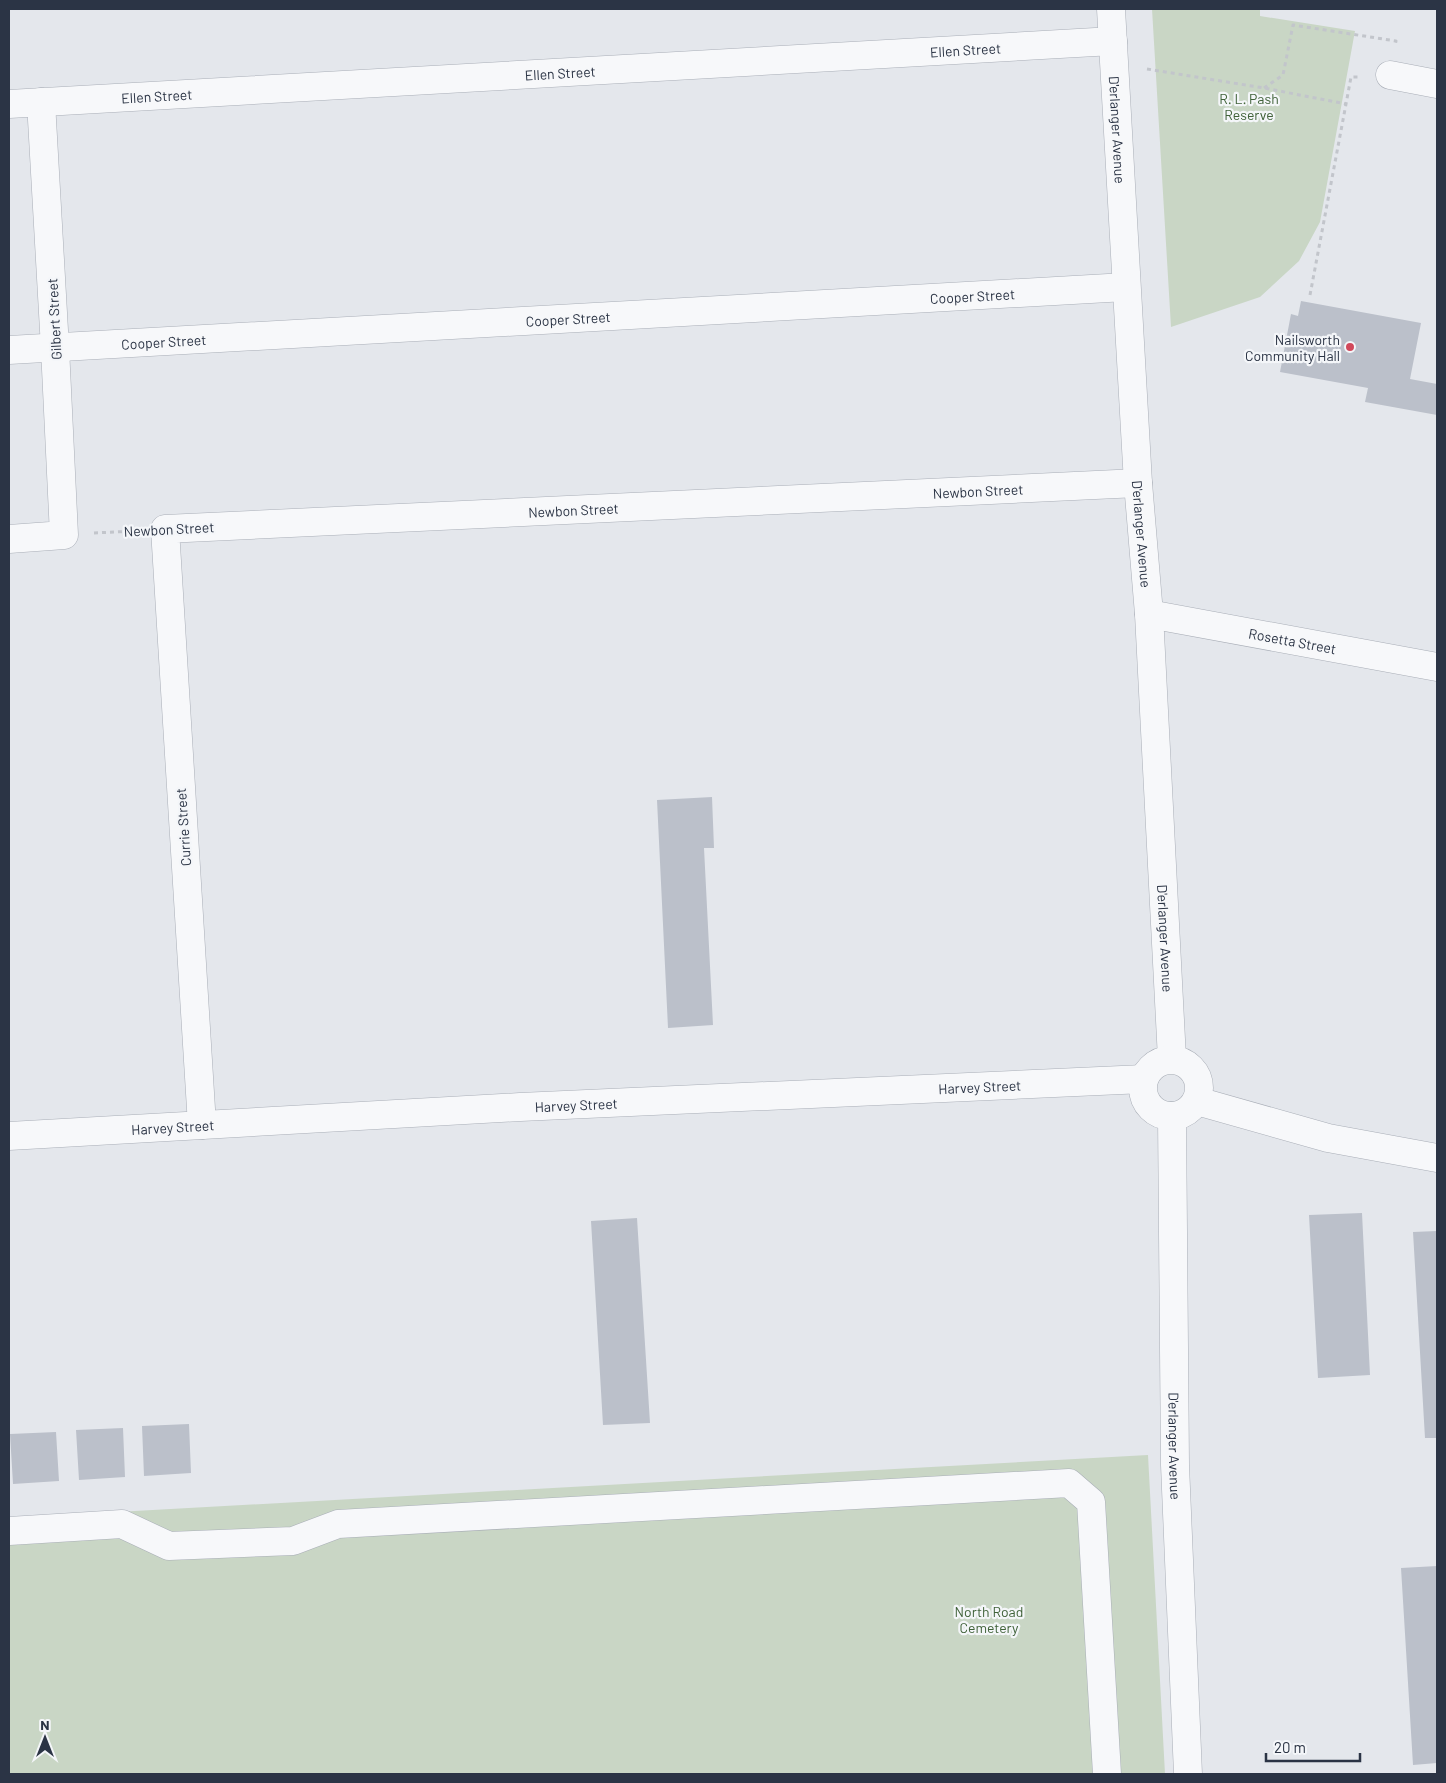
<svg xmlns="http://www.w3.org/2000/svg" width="1446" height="1783" font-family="Barlow,sans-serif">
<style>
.green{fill:#c9d6c5}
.building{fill:#bbc0ca}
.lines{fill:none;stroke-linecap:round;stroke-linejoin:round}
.minor-casing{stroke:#a9aeb7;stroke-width:29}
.path{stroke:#c2c5cb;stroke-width:3;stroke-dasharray:4 4;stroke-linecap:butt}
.minor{stroke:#f7f8fa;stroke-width:28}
.poi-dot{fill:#d1495b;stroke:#f4f6f9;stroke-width:2}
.labels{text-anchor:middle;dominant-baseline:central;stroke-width:4.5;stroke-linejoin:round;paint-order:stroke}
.street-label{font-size:14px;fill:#2b3445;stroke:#f4f6f9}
.park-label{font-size:14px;fill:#3f6138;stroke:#f4f6f9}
.poi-label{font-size:14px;fill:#2b3445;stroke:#f4f6f9;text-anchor:end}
</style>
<rect width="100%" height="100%" fill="#e4e7ec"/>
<path class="green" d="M1152 9H1260V16L1355 31 1320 222 1299 261 1260 297 1171 327Z
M1148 1455 1165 1774H9V1518Z"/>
<path class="building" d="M1301 301 1421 323 1410 379 1437 384V415L1365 402 1368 388 1280 372 1291 314 1298 316Z
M712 797 714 848H704L713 1025 668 1028 657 800Z
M1362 1213 1370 1375 1318 1378 1309 1215Z
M637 1218 650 1423 603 1425 591 1221Z
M1437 1231V1438H1425L1413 1232Z
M189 1424 191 1473 144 1476 142 1426Z
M123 1428 125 1477 79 1480 76 1430Z
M56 1432 59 1481 13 1484 10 1434Z
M1437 1566V1763L1413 1765 1401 1568Z"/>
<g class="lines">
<g class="minor-casing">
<g id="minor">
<path id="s1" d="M1111 9 1138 483 1149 614 1172 1059"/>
<path d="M1390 75 1437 84"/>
<path id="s2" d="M9 104 1113 41"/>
<path id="s3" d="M9 350 1126 287"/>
<path d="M9 539 64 535 55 348 41 102"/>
<path id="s4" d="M1149 614 1437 667"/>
<circle cx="1171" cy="1088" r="28"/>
<path d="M1197 1101 1328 1138 1437 1158"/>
<path id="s5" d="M1172 1116 1175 1465 1188 1774"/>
<path id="s6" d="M202 1125 165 529 1138 483"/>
<path id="s7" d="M9 1136 520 1107 1144 1079"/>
<path d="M9 1531 122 1524 169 1546 293 1541 338 1524 1069 1483 1091 1502 1107 1774"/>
</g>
</g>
<path class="path" d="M1147 69 1264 88 1346 104 1351 77H1361
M1264 88 1283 75 1293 25 1396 41 1395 46
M1310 295 1346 104
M94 533 135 531"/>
<use href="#minor" class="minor"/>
</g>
<circle class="poi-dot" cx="1350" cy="347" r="5"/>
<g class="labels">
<g class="street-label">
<text stroke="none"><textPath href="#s2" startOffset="958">Ellen Street</textPath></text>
<text stroke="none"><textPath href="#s2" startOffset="552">Ellen Street</textPath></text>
<text stroke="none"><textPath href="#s2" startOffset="148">Ellen Street</textPath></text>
<text stroke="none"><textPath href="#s1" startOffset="121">D'erlanger Avenue</textPath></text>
<text stroke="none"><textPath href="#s3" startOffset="965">Cooper Street</textPath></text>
<text transform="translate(54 319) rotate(-93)">Gilbert Street</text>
<text stroke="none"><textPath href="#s3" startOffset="560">Cooper Street</textPath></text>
<text stroke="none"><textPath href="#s3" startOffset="155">Cooper Street</textPath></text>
<text stroke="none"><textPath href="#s6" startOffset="1411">Newbon Street</textPath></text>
<text stroke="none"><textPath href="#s6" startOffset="1006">Newbon Street</textPath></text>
<text transform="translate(169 529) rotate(-3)">Newbon Street</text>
<text stroke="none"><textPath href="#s1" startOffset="526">D'erlanger Avenue</textPath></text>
<text stroke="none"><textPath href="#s4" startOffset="146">Rosetta Street</textPath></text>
<text transform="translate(183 827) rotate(-94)">Currie Street</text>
<text stroke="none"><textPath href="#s1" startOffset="931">D'erlanger Avenue</textPath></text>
<text stroke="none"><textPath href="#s7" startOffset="972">Harvey Street</textPath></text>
<text stroke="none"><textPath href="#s7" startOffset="568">Harvey Street</textPath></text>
<text stroke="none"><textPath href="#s7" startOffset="164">Harvey Street</textPath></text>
<text stroke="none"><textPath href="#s5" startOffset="330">D'erlanger Avenue</textPath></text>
</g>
<g class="park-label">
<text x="1249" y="98">R. L. Pash<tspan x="1249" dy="16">Reserve</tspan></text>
<text x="989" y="1611">North Road<tspan x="989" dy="16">Cemetery</tspan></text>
</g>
<g class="poi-label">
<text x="1340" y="339">Nailsworth<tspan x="1340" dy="16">Community Hall</tspan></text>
</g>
</g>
<rect width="1446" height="1783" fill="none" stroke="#2b3445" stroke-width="20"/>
<g transform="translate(45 1738)" stroke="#f4f6f9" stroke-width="4" paint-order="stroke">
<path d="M0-4L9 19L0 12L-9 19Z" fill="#2b3445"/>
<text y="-8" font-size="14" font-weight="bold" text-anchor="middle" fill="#2b3445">N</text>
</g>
<path d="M1266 1753v8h94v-8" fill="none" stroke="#2b3445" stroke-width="2.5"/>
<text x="1274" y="1753" font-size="15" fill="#2b3445" stroke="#f4f6f9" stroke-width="4" paint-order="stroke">20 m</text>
</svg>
